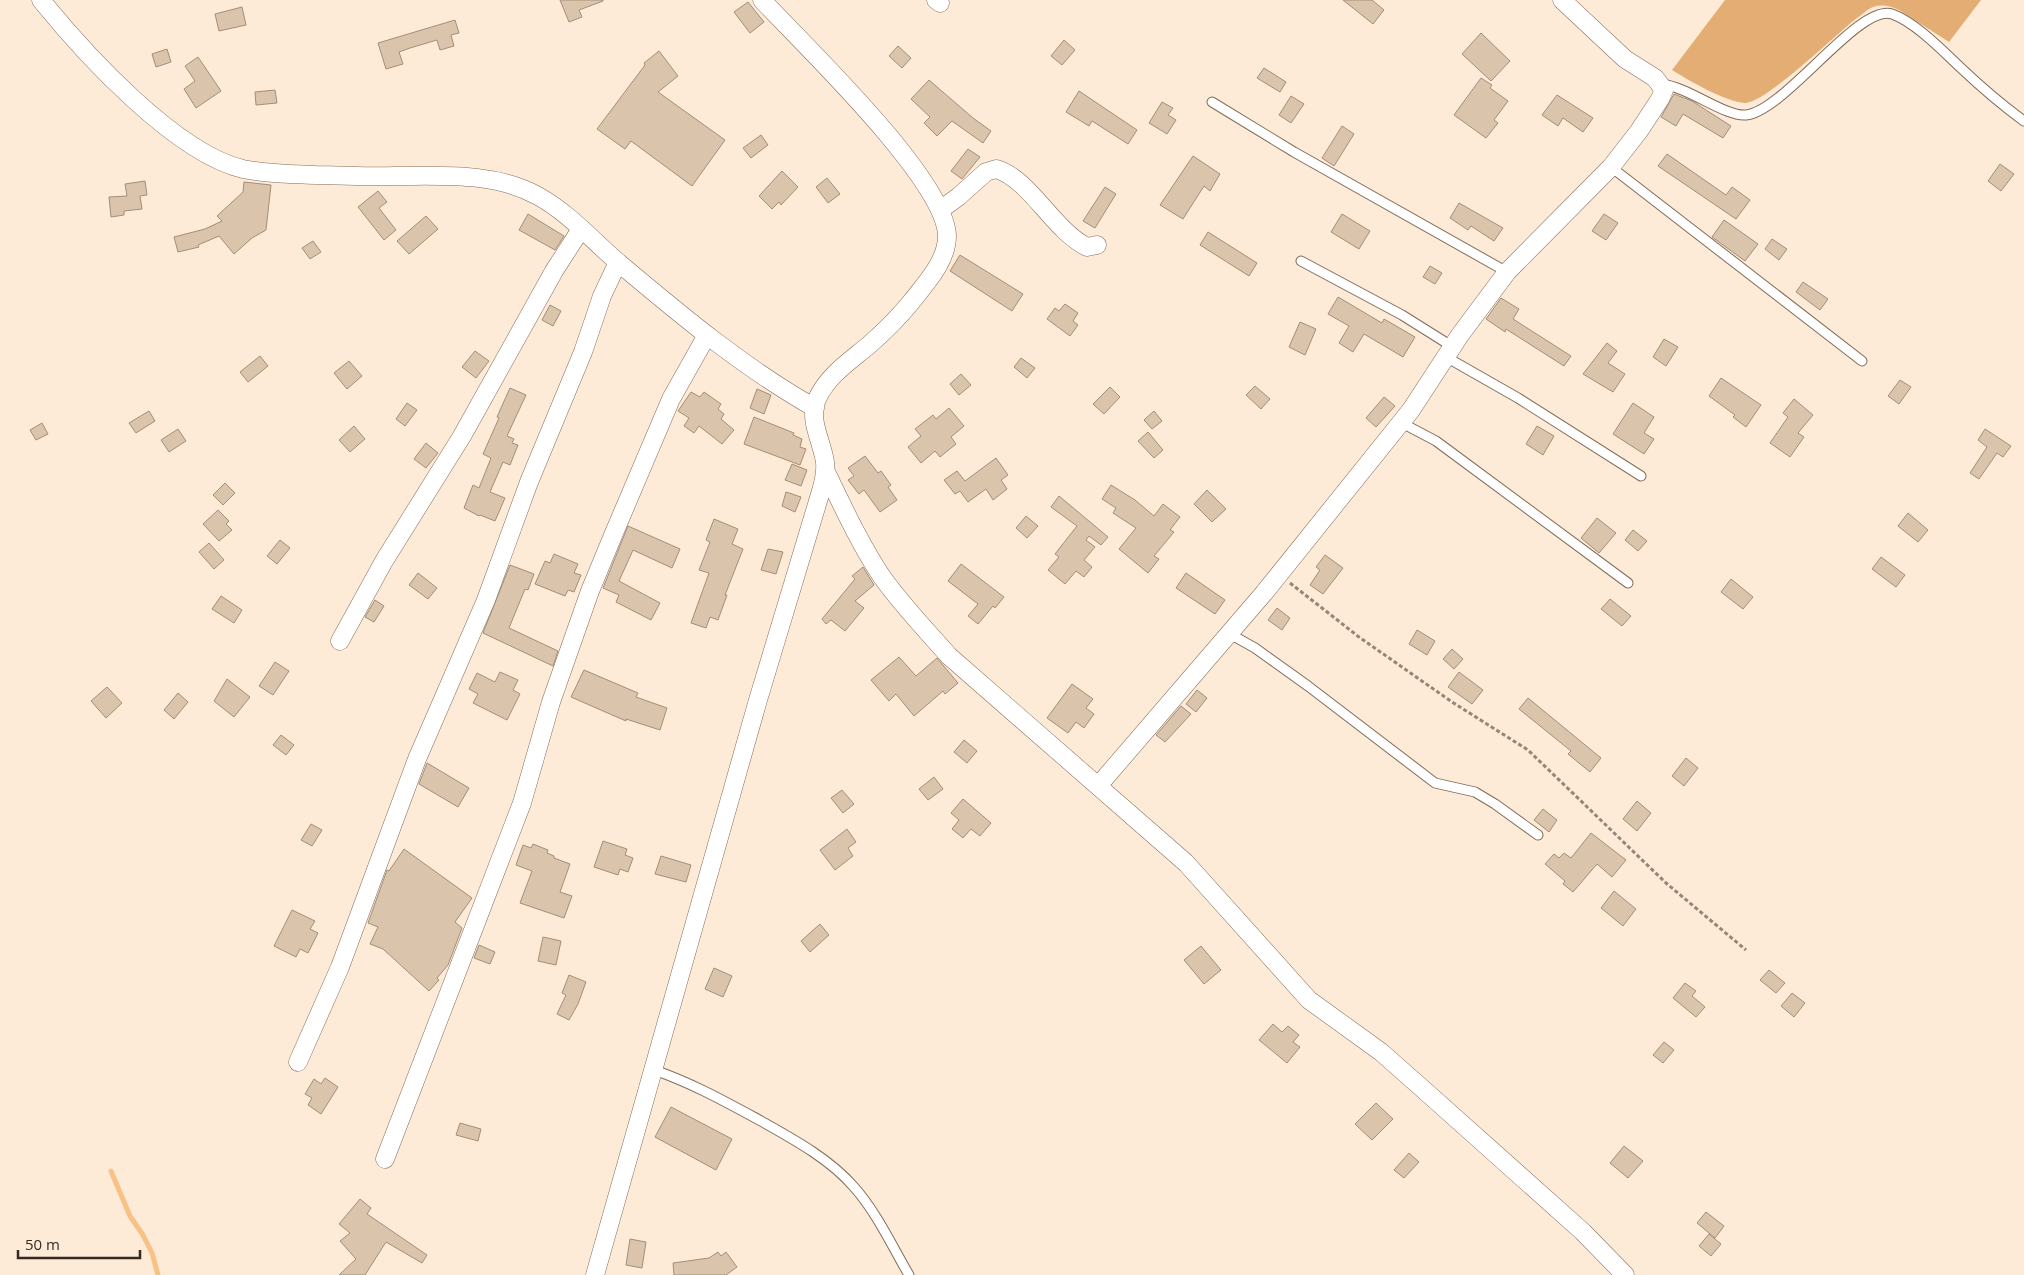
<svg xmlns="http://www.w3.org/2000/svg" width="2024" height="1275" font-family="'Open Sans',sans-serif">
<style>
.forest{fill:#e4ad73}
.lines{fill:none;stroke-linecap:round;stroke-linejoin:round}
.stream{stroke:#f8c186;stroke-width:5}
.building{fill:#dbc4ac;stroke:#a48e78}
.lane-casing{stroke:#826d58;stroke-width:11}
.street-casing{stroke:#826d58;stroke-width:19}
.path{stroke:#948678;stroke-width:3;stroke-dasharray:4 2.5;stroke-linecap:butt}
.lane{stroke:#fff;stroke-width:9}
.street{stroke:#fff;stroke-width:18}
</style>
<rect width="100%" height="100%" fill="#fdead7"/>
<path class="forest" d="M1725 0H1981L1949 42 1899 10C1891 6 1882 4 1873 7 1867 9 1862 15 1857 18 1836 34 1766 103 1745 103 1726 102 1688 80 1672 70Z"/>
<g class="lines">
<path class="stream" d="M111 1171 130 1216 143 1235 152 1253 158 1275"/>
</g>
<path class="building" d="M560 0H603V1L579 10 582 17 569 22Z
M1343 0H1372L1384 10 1373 24Z
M748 2 764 22 750 33 734 12Z
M242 7 246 25 219 31 215 14Z
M455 20 459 33 451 35 454 46 440 50 437 40 410 48 399 52 403 64 386 69 378 43Z
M1481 33 1510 61 1491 81 1462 54Z
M1064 40 1075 50 1062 65 1051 56Z
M898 46 911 58 902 68 889 56Z
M167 49 171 62 156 67 152 54Z
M659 51 678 76 658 92 725 140 692 186 631 141 625 149 597 129 645 65 644 63Z
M198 57 221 91 196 108 184 89 195 81 185 66Z
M1264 68 1286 82 1280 92 1257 78Z
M1481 78 1492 85 1490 88 1508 101 1494 120 1498 123 1486 138 1454 115Z
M929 80 973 118 991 131 983 143 952 121 937 136 924 123 930 117 911 99Z
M275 90 277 103 256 105 255 92Z
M1079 91 1137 130 1128 144 1092 121 1089 126 1066 112Z
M1674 94 1692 101 1731 126 1723 138 1683 114 1676 126 1661 117Z
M1557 95 1593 118 1583 132 1563 118 1558 126 1542 115Z
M1291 96 1304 104 1291 123 1279 115Z
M1162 102 1173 108 1168 115 1176 120 1167 134 1149 123Z
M1342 126 1354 134 1334 166 1322 158Z
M761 135 768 145 751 158 743 148Z
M968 149 980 157 962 179 951 171Z
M1667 154 1726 195 1732 187 1750 200 1736 219 1658 166Z
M1193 156 1220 174 1210 191 1204 186 1183 219 1160 205Z
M2000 164 2014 174 2001 191 1988 181Z
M782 171 798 187 781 205 779 202 772 209 759 196Z
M827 178 840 194 828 203 816 187Z
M145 181 147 195 140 196 142 209 124 211V215L111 217 109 197 127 196 125 184Z
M244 182 271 185 266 230 252 238 234 254 219 236 198 245 199 247 178 252 174 237 205 229 222 221 217 216 243 192Z
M1105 187 1116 194 1095 228 1083 221Z
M378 191 387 202 379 208 396 230 384 240 358 207Z
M1459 203 1503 228 1494 241 1471 226 1468 230 1450 218Z
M528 214 564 236 555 250 519 230Z
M1342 214 1370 231 1359 249 1331 232Z
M1604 214 1618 223 1606 240 1592 231Z
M426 216 438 229 409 254 397 241Z
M1724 220 1758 244 1745 261 1712 237Z
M1208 232 1257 263 1249 276 1200 245Z
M1772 239 1787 249 1779 260 1765 249Z
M313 241 321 252 310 259 302 248Z
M960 255 1023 294 1012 311 950 271Z
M1430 266 1442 273 1435 284 1423 277Z
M1803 282 1828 299 1820 310 1796 292Z
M1338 297 1382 323 1384 319 1415 337 1403 357 1364 334 1353 352 1339 343 1349 326 1328 314Z
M1501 298 1519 309 1513 319 1571 356 1564 366 1506 329 1505 332 1486 319Z
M1065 304 1078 313 1073 321 1078 325 1070 336 1047 319 1055 308 1059 311Z
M550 305 561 311 553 326 542 320Z
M1300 322 1316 329 1305 355 1289 347Z
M1664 339 1678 347 1666 366 1653 357Z
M1607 343 1617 351 1608 363 1625 374 1613 392 1583 374Z
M475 351 489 361 476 378 462 367Z
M260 356 268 366 248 382 240 372Z
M1021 358 1035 368 1027 378 1014 367Z
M349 361 362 376 347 389 334 373Z
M961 374 971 385 959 395 950 384Z
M1721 378 1761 405 1746 427 1733 417 1735 415 1709 396Z
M1900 380 1911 387 1899 404 1888 396Z
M1255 386 1270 399 1261 409 1246 395Z
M1110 387 1120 397 1104 414 1093 404Z
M510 388 526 395 507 436 514 439 512 443 518 445 510 465 503 462 490 492 505 498 495 521 480 515 479 516 464 508 473 485 479 488 491 458 483 454 499 418 497 417Z
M757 389 771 395 764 414 750 408Z
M691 392 700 397 704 392 721 404 718 409 724 414 721 419 734 430 722 444 699 426 694 433 684 426 689 418 678 411Z
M1384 397 1395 406 1376 427 1366 418Z
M1794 399 1813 415 1798 433 1804 437 1790 457 1770 443 1788 417 1783 413Z
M407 403 417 410 405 426 396 419Z
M1633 403 1654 417 1644 433 1654 439 1644 454 1613 434Z
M949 408 964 426 951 437 956 444 940 457 935 451 921 463 908 447 921 436 915 429 933 415 936 419Z
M149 411 155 421 136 433 129 423Z
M1154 411 1162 421 1152 429 1144 420Z
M754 417 794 433 793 435 802 439 800 447 806 449 800 465 744 444Z
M42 423 48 434 36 440 30 430Z
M354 426 365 439 350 452 339 440Z
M1537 426 1554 436 1543 455 1526 444Z
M178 429 186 441 169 452 161 440Z
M1985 429 2011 446 2003 457 1997 453 1979 479 1970 473 1987 447 1978 440Z
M1148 432 1163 450 1154 458 1138 441Z
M426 443 438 453 426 468 414 459Z
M865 456 878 473 881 471 891 485 888 487 897 500 880 512 864 490 859 494 848 480 854 476 848 468Z
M996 458 1008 475 1001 480 1007 489 993 500 986 489 968 502 960 491 955 494 944 480 957 471 965 481Z
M792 464 807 470 801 486 785 480Z
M225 483 235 493 223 505 213 495Z
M1111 485 1135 500 1154 516 1163 504 1180 517 1170 530 1174 532 1154 556 1159 559 1148 573 1119 549 1136 528 1113 513 1116 508 1102 499Z
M1207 490 1226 509 1212 522 1194 504Z
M786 492 801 497 795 512 782 506Z
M1059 496 1108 537 1101 545 1089 536 1086 540 1095 547 1084 560 1092 567 1084 577 1076 571 1065 584 1048 570 1059 557 1055 554 1077 526 1051 507Z
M218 510 229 521 226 524 232 530 219 541 203 524Z
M1908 513 1928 530 1918 542 1898 526Z
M1026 516 1038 526 1027 538 1016 528Z
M1597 518 1616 533 1599 553 1581 538Z
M714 519 738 529 732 544 743 549 725 595H727L718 620 710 617 706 628 691 623 709 573 699 570 710 542 706 540Z
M628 526 680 549 672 568 633 550 619 581 660 603 651 620 616 602 619 595 603 588Z
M1633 530 1647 541 1638 551 1625 540Z
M280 540 290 548 277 564 267 556Z
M209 543 224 560 214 569 199 552Z
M768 549 783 552 776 574 761 570Z
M554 554 578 564 574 573 581 575 574 592 568 590 565 596 535 584 545 561 550 563Z
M1325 555 1343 568 1323 594 1310 585 1320 570 1316 567Z
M1881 557 1905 575 1896 587 1872 569Z
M961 564 1004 597 995 608 993 606 978 624 968 616 978 604 948 581Z
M510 565 534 574 528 590 525 589 509 628 558 651 553 666 483 633Z
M863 567 874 585 855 601 864 608 845 631 831 620 826 624 822 619 855 579 852 576Z
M418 573 437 588 428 599 409 585Z
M1186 573 1225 600 1215 614 1176 588Z
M1731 579 1753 597 1743 609 1721 592Z
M221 596 242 610 234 623 212 609Z
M1610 599 1631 616 1622 626 1601 609Z
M375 600 384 606 374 622 365 617Z
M1277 608 1290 618 1282 630 1268 620Z
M1417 630 1435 641 1427 655 1409 644Z
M1452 649 1463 659 1454 669 1443 659Z
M899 657 916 676 937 658 958 683 945 694 943 691 914 716 896 694 889 701 871 680Z
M275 662 289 671 273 695 259 686Z
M584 670 638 693 636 697 667 708 660 730 626 719V721L571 697Z
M500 672 518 680 513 690 520 694 507 720 473 703 478 694 469 689 477 673 495 682Z
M1459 672 1483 690 1472 704 1448 687Z
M227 679 250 697 234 717 214 701Z
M1072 684 1093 699 1086 708 1094 714 1084 728 1076 722 1068 733 1047 718Z
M107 687 122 703 106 718 91 701Z
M1197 690 1207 698 1196 712 1186 704Z
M178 693 188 702 174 719 164 710Z
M1528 698 1601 758 1590 772 1568 754 1571 751 1519 709Z
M1181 706 1191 714 1165 742 1156 735Z
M281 735 294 745 286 755 273 745Z
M964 740 977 751 967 763 954 752Z
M1686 758 1698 768 1684 786 1672 776Z
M427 763 469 788 458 807 419 784Z
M934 777 943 789 928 800 919 789Z
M842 790 854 804 843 813 831 798Z
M963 799 991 823 980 836 971 829 963 838 952 829 959 820 951 813Z
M1637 801 1651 813 1637 831 1623 819Z
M1543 809 1557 820 1549 832 1534 820Z
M311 824 322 830 312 846 301 840Z
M847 829 856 842 848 848 853 856 835 870 820 850Z
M1591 833 1626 860 1612 877 1597 864 1573 892 1563 884 1565 881 1545 864 1554 854 1559 858 1564 853 1571 858Z
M603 841 627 849 625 855 633 858 628 872 620 869 618 875 594 867Z
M533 844 548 850 547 853 554 856V858L570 864 560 892 572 896 564 918 520 903 532 871 516 865 523 845 531 848Z
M404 849 472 898 455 922 462 928 448 965 437 978 439 980 429 991 383 949 370 944 378 927 368 923 387 870 389 871Z
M661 856 691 865 686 882 655 874Z
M1614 891 1636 909 1623 926 1601 908Z
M292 910 315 921 310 929 318 933 308 953 300 949 296 957 274 946Z
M820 924 829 935 810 952 801 941Z
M543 937 561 941 556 965 538 961Z
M479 945 495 952 490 964 474 958Z
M1201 946 1221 970 1204 984 1184 960Z
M714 968 732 976 723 997 705 989Z
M1769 970 1785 983 1776 993 1760 980Z
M569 975 586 982 578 1004 569 1020 557 1014 566 995 562 993Z
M1685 983 1696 991 1692 996 1705 1007 1696 1017 1673 998Z
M1792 993 1805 1003 1794 1017 1781 1006Z
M1273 1024 1282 1032 1288 1026 1299 1035 1293 1042 1300 1047 1287 1063 1259 1040Z
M1664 1042 1674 1050 1663 1063 1653 1055Z
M325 1078 338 1087 321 1114 308 1105 312 1098 305 1094 314 1079 321 1084Z
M1376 1103 1393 1119 1372 1140 1355 1124Z
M671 1107 732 1139 716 1170 655 1137Z
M460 1123 481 1129 478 1141 456 1135Z
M1624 1146 1643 1161 1628 1178 1610 1163Z
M1409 1153 1419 1162 1404 1178 1394 1170Z
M360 1199 371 1208 367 1214 427 1255 422 1263 386 1242 365 1275H339L356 1259 340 1241 350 1233 339 1224Z
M1706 1212 1724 1226 1715 1238 1697 1223Z
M1709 1234 1721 1244 1711 1256 1699 1246Z
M630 1239 646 1242 642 1268 626 1265Z
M718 1252 721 1256 726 1252 737 1267 726 1275H674L673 1263 709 1258Z"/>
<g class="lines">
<g class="lane-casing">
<path id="lane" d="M1661 84C1689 87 1725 117 1746 115 1785 111 1859 3 1892 14 1915 22 1943 51 1961 68 1981 87 2002 105 2024 121
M1212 102 1294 152 1507 272
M1611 167 1862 361
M1301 261 1402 315 1453 347
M1446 357 1518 398 1641 476
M1400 422 1436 441 1628 583
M1230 634 1255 648 1308 686 1435 783 1475 792 1495 804 1538 835
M654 1070C692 1083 726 1102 761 1121 793 1139 830 1159 854 1187 877 1213 892 1246 909 1275"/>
</g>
<g class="street-casing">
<path id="street" d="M41 0C84 53 175 153 243 169 267 174 292 174 316 175 342 175 368 177 394 176 442 176 495 172 538 196 569 213 593 241 620 264 682 316 744 368 815 408
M936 0 940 3
M940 210 958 197 986 172 996 169C1029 178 1053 230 1087 247L1097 245
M826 472C843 507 860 544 882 577 902 605 926 630 949 656L1186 863 1309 1000 1381 1052 1424 1090 1583 1232 1625 1275
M340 641 384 561 462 436 554 271 581 229
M1098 786 1264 593 1411 410 1460 335 1507 272 1611 167 1639 131 1660 99 1664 90 1655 78 1625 59 1562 0
M298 1062 340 967 417 759 486 600 529 482 583 352 602 296 618 262
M385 1159 522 803 551 702 590 591 614 533 671 399 707 335
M595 1275 758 700 821 491C824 481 826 472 825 462 822 441 808 420 817 399 828 375 850 361 869 345 884 332 899 317 912 301 926 283 947 261 947 236 946 180 803 44 762 0"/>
</g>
<path class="path" d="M1290 583 1359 637 1452 702 1528 750 1666 883 1746 950"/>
<use href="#lane" class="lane"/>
<use href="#street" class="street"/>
</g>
<path d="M18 1250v8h122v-8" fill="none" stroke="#342b22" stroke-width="2.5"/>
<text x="25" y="1250" font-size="15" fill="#342b22" stroke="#fdead7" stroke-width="4" paint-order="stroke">50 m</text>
</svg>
